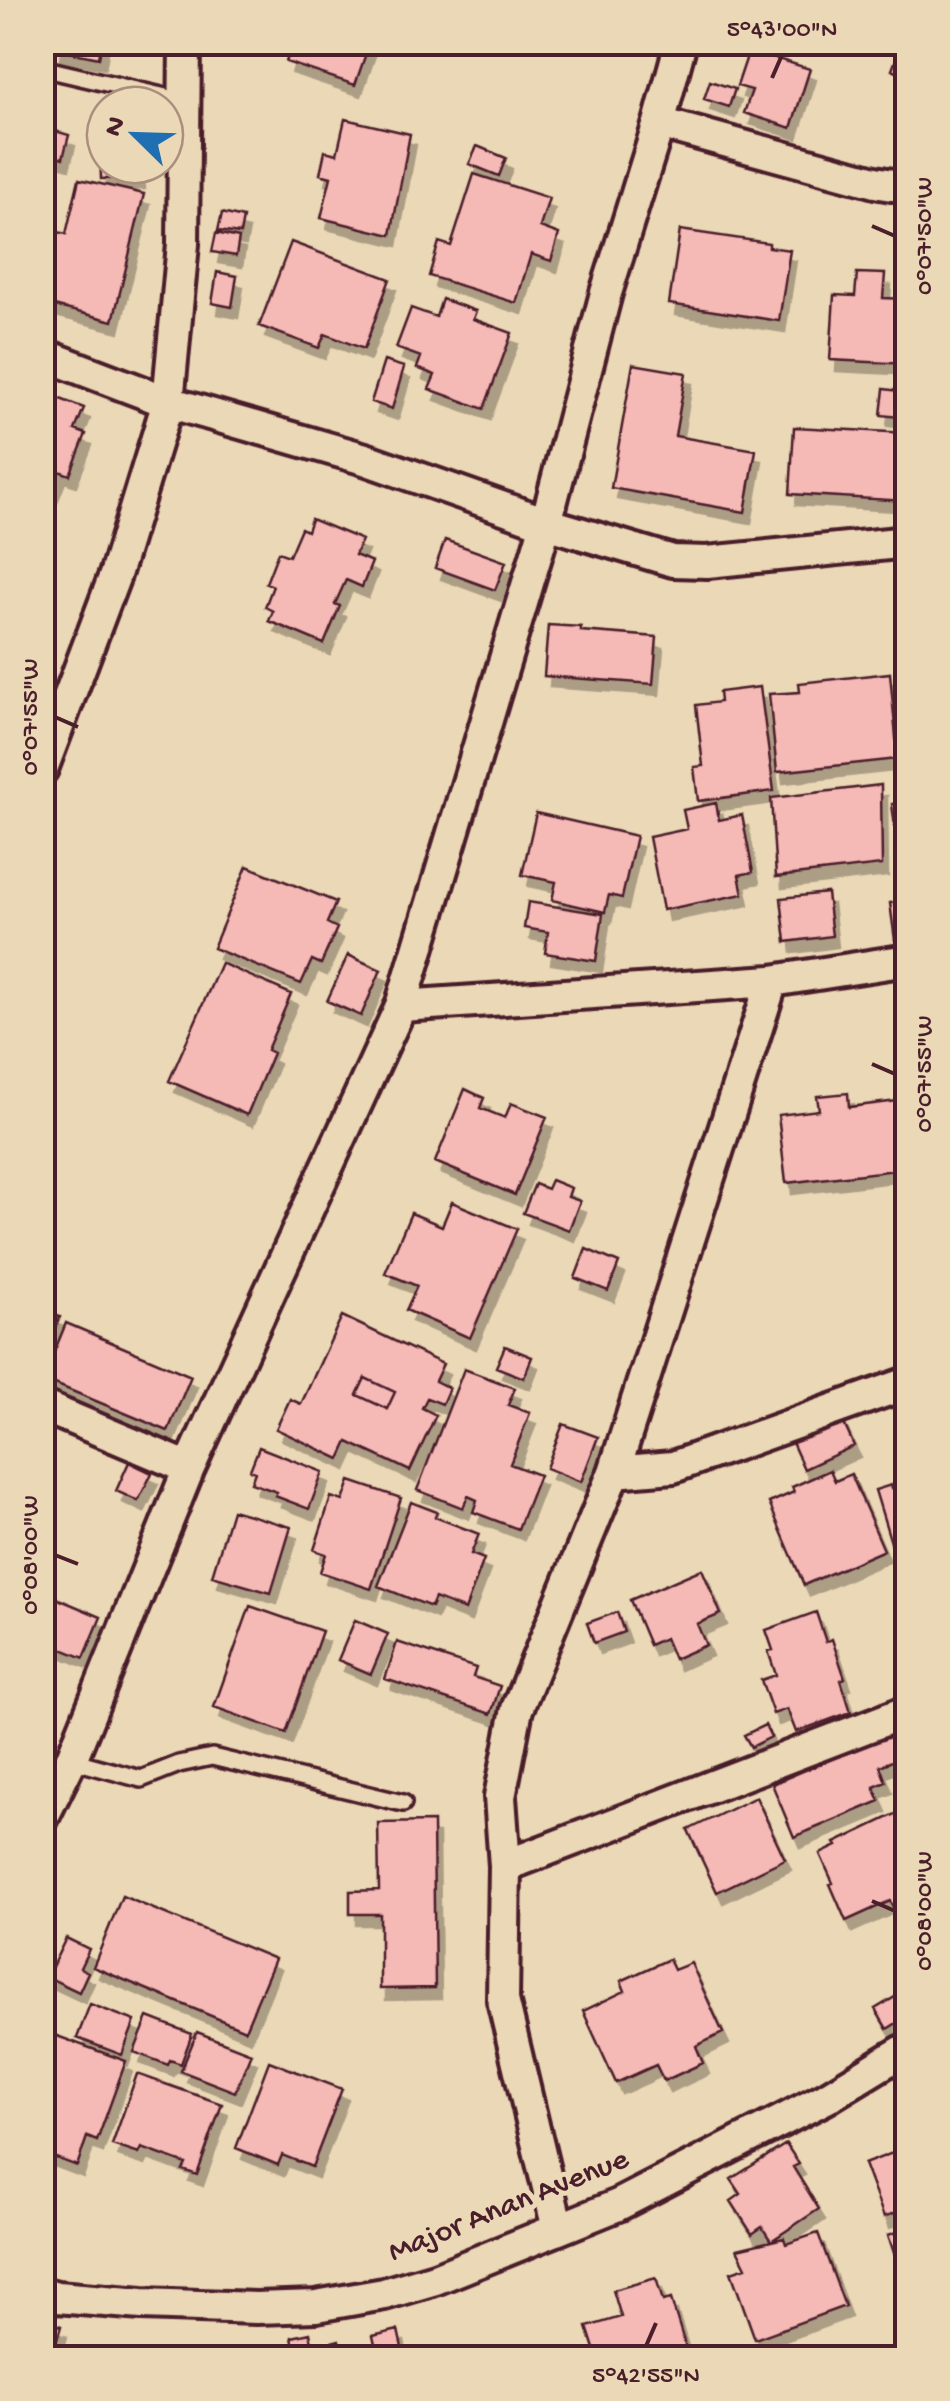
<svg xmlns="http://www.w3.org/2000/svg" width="950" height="2401" font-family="'Gochi Hand',sans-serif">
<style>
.building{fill:#f5b9b6;stroke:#4a1f2b;stroke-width:2.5;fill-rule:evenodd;filter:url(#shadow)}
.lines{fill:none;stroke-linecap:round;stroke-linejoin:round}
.service-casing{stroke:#4a1f2b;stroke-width:22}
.minor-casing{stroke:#4a1f2b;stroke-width:38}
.service{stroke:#ebd8b6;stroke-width:15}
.minor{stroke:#ebd8b6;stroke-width:30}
.ticks{fill:none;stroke:#4a1f2b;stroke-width:4}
.labels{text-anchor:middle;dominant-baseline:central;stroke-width:10;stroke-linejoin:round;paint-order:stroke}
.street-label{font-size:32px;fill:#4a1f2b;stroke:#ebd8b6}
.neatline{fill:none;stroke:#4a1f2b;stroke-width:4}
.ticks-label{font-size:25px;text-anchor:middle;fill:#4a1f2b}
</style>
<defs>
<filter id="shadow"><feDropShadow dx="6" dy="11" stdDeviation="0" flood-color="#0004"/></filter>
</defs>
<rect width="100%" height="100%" fill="#ebd8b6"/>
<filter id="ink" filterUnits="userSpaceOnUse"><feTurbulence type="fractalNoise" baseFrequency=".01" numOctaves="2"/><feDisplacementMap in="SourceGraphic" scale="20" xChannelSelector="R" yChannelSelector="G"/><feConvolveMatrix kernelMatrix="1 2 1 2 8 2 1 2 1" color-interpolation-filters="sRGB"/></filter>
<g filter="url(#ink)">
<path class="building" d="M55 42H102L99 58 54 49Z
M293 42H370L355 85 286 62Z
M749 50 810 69 791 128 744 113 752 90 737 86Z
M899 51 908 54V76L892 70Z
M710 81 735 89 729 107 704 99Z
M345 119 410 134 391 235 321 218 331 177 320 174 325 151 337 154Z
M42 127 69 135 63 158 42 152Z
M99 127H105V165H138L139 178 101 179Z
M477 146 506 158 499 176 469 164Z
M474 174 549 198 540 227 559 234 551 261 531 254 516 303 429 276 439 242 451 246Z
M79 179 144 194 113 321 42 303V228L66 234Z
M222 213 243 218 240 234 218 231Z
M680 230 769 243V247L790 250 779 321 669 304Z
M216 233 239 238 236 256 212 252Z
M291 242 390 279 364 349 325 334 319 348 259 326Z
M217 272 237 276 232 307 212 303Z
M857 273 885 274 883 298 908 299V364L830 360 834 295 855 296Z
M442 299 476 311 473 319 512 333 484 409 429 389 435 375 417 368 421 357 396 348 411 308 436 317Z
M384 361 404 367 392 409 371 402Z
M633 364 686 373 675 436 756 450 745 512 611 488Z
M884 389 908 392V418L881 415Z
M42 392 84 408 75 430 86 434 70 475 59 471 42 515Z
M794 427 908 433 906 501 790 494Z
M311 519 362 540 355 555 372 562 362 587 346 580 335 604 340 606 324 644 269 621 273 611 265 607 273 586 266 583 278 552 289 556 301 528 307 531Z
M445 540 506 562 495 590 435 568Z
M548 625 581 627V631L657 637 653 684 544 676Z
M890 673 898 759 777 772 769 694 800 692 799 683Z
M760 687 774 791 698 801 694 767 703 766 696 705 720 702 719 692Z
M881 785 882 865 776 877 771 798Z
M908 801V895L904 896 892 804Z
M716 803 719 820 742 815 753 872 739 875 743 894 663 910 649 837 687 829 683 810Z
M536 813 636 836 622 898 609 895 605 912 552 900 556 882 522 875Z
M247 866 336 902 327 923 337 928 321 964 312 960 301 984 213 948Z
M827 893 832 936 786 942 781 898Z
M908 900V938L895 940 890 903Z
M528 902 603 914 596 961 545 953 548 932 524 928Z
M348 955 381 970 361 1016 327 1001Z
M221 963 291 994 267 1050 273 1053 247 1115 169 1081Z
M465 1089 484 1098 480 1108 505 1118 511 1103 547 1117 515 1195 435 1162Z
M848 1093 849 1107 898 1101 905 1169 786 1183 778 1115 819 1110 817 1096Z
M551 1180 571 1188 568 1197 580 1201 569 1230 523 1213 535 1184 547 1189Z
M452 1202 517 1229 470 1338 406 1310 417 1286 385 1273 411 1213 442 1226Z
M586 1249 619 1263 608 1291 575 1278Z
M42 1310 60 1317 47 1348 42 1347Z
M342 1316 443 1364 435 1381 449 1388 442 1404 427 1398 422 1408 436 1415 410 1471 348 1442 340 1459 276 1429 290 1399 301 1404ZM365 1378 395 1392 387 1409 357 1395Z
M66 1323 191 1376 168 1431 43 1379Z
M505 1346 532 1357 524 1378 496 1367Z
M464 1369 515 1388 508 1405 530 1413 510 1464 539 1475 518 1529 473 1512 477 1500 468 1496 463 1508 417 1490Z
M365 1378 395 1392 387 1409 357 1395Z
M840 1415 854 1446 804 1469 790 1438Z
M563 1424 598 1437 581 1482 546 1468Z
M259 1447 323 1472 309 1509 275 1496 277 1492 251 1483 255 1472 250 1470Z
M129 1462 152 1473 138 1501 116 1491Z
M830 1470 835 1481 851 1474 884 1550 804 1585 769 1503 794 1492 792 1487Z
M350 1481 401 1498 371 1589 320 1572 326 1554 314 1550 331 1497 343 1501Z
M908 1484V1541L892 1546 875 1490 891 1485 892 1488Z
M411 1502 437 1512 435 1517 479 1534 471 1554 484 1559 465 1610 435 1598 431 1607 378 1586Z
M232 1510 291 1527 271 1593 212 1576Z
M702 1569 721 1614 697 1624 706 1645 674 1659 665 1638 649 1645 630 1600Z
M49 1595 101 1617 84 1658 42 1641V1609Z
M250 1606 322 1631 286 1733 214 1707Z
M617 1612 624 1632 594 1643 587 1623Z
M816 1612 826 1642 832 1639 845 1678 841 1680 851 1712 796 1732 787 1709 773 1714 761 1680 776 1675 768 1651 773 1650 766 1630Z
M355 1620 388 1634 371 1674 338 1660Z
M397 1642 476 1668 473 1677 500 1686 491 1714 385 1679Z
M765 1725 771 1737 751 1747 744 1735Z
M891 1731 902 1757 880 1766 886 1782 874 1787 880 1801 794 1837 772 1784 839 1756 837 1753Z
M756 1797 785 1859 717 1892 688 1830Z
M908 1808V1905L895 1911 890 1901 846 1921 830 1884 833 1883 820 1854 837 1846 835 1843Z
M433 1822 435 1988 380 1989V1914H350V1891L379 1890 378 1823Z
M122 1896 275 1959 245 2030 93 1967Z
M66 1938 89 1949 80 1968 88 1972 79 1992 47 1977Z
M669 1959 674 1970 691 1963 723 2033 696 2046 703 2063 664 2081 656 2065 616 2083 583 2011 625 1991 621 1981Z
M900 1994 908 2006V2016L887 2029 875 2009Z
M90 2004 135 2021 122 2055 77 2038Z
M148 2017 192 2034 181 2064 170 2060 168 2065 134 2052Z
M46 2032 126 2061 97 2141 87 2137 77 2166 42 2153V2041Z
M197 2032 251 2053 235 2092 181 2071Z
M269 2061 342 2089 312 2167 282 2155 278 2165 236 2148Z
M137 2074 222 2104 197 2175 183 2170 186 2164 142 2148 139 2154 112 2145Z
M786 2144 799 2164 793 2167 819 2209 771 2241 762 2227 752 2234 731 2201 741 2194 731 2179Z
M908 2147V2208L884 2217 864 2164Z
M908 2228V2261L898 2265 888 2235Z
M818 2233 845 2306 755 2339 731 2272 746 2267 737 2249 784 2238 786 2244Z
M656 2278 663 2301 671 2299 689 2358H597L587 2327 621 2317 613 2290Z
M42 2321 61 2326 55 2347 42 2344Z
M398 2330 403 2352 378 2358 373 2336Z
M310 2333 315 2358H296L292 2337Z
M339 2340 343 2358H319L316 2346Z"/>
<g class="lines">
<g class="service-casing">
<path id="service" d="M42 68 183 101
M71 1760 141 1779 179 1764 212 1757 403 1803"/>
</g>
<g class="minor-casing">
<path id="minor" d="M659 123 875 182 892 185 908 183
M42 354 168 402 365 459 546 523 673 561 707 562 908 542
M42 769 115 575 168 402 183 244 185 42
M401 1006 772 981 908 960
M42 1406 189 1468
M614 1472 772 981
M42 1819 71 1760 189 1468 401 1006 546 523 606 293 659 123 681 42
M505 1866 908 1711
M558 2229 503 2000 505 1866 500 1797 517 1709 614 1472 673 1467 908 1383
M42 2293 57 2297 142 2304 256 2308 316 2306 384 2294 435 2279 618 2205 826 2098 908 2048"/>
</g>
<use href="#service" class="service"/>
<use href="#minor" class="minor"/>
</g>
</g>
<path class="ticks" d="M772 78 782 55M872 226 895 236M55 717 78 727M872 1064 895 1074M55 1555 78 1564M872 1901 895 1911M646 2346 656 2323"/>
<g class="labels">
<g class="street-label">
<text transform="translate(509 2207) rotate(-22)">Major Anan Avenue</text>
</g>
</g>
<rect width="950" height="2401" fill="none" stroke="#ebd8b6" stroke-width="110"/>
<g transform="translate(135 135) rotate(293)"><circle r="48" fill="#ebd8b6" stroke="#ab8e7e" stroke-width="2.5"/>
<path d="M0-8L18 38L0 25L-18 38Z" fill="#1f6fb2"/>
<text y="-15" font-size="28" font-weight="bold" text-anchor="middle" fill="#4a1f2b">N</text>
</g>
<rect x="55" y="55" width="840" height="2291" class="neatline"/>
<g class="ticks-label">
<text x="782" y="36">5°43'00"N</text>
<text transform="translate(922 236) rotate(-90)" y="9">0°07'50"W</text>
<text transform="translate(28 717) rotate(-90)" y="9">0°07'55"W</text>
<text transform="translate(922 1074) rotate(-90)" y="9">0°07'55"W</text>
<text transform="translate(28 1555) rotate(-90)" y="9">0°08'00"W</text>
<text transform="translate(922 1911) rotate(-90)" y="9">0°08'00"W</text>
<text x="646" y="2382">5°42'55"N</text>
</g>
</svg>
